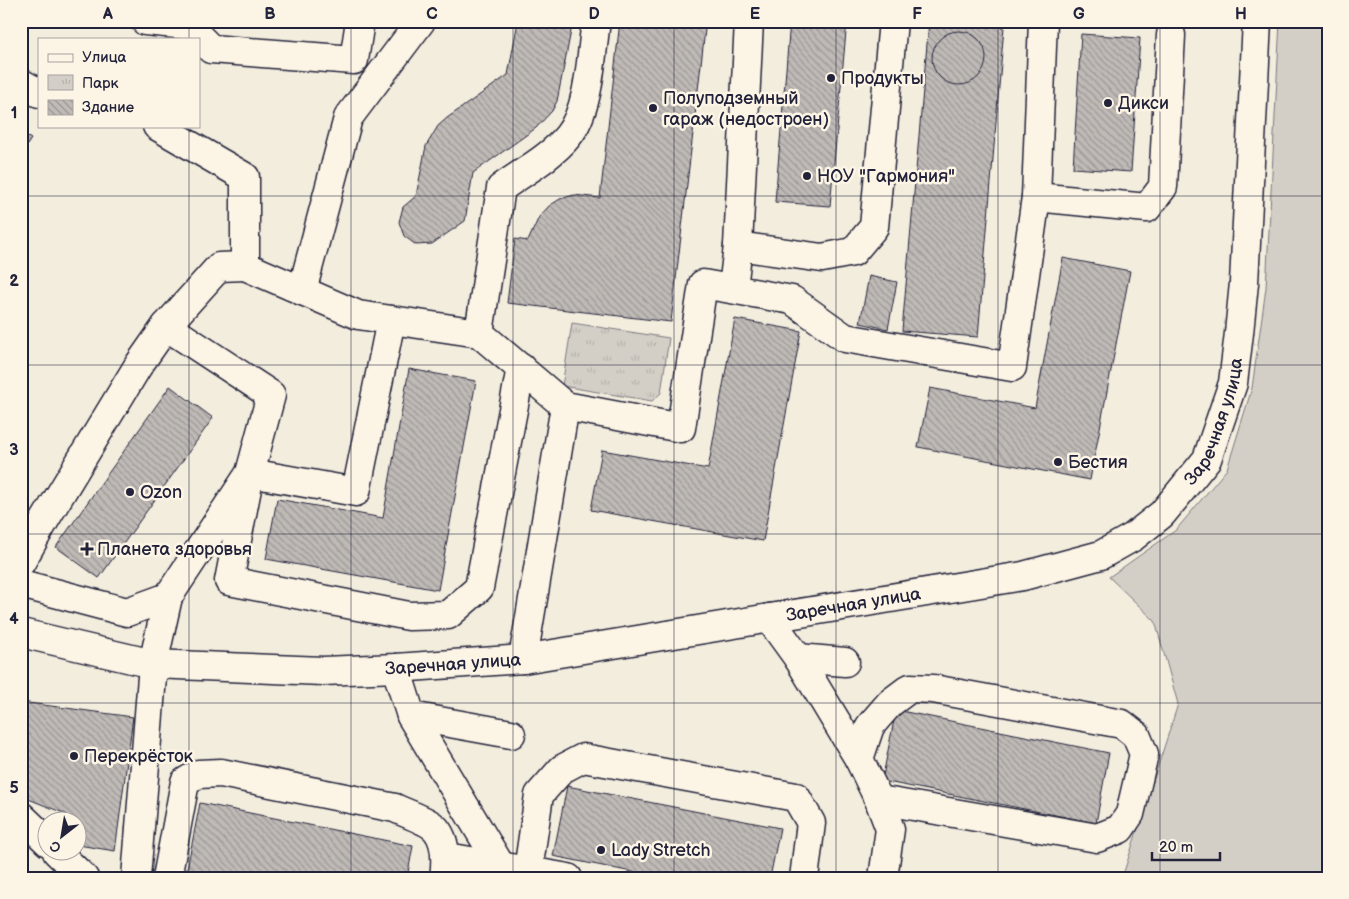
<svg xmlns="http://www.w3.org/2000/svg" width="1349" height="899" font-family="'Balsamiq Sans',sans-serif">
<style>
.grass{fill:#d4cfc6;stroke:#7b7880}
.park{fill:url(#park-tufts);stroke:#7b7880}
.building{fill:url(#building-back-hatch);stroke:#22223b}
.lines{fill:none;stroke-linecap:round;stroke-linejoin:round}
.minor-casing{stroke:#22223b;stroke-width:31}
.minor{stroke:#fcf5e5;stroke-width:28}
.grid{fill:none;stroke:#22223b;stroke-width:1;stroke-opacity:0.55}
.poi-dot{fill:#22223b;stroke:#fcf5e5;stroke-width:2}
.labels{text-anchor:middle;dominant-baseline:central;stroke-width:5;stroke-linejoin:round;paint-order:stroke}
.poi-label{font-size:18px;fill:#22223b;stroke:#fcf5e5;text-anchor:start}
.street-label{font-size:18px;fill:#22223b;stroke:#fcf5e5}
.neatline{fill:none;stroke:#22223b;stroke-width:2}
.grid-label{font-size:16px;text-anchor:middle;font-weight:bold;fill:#22223b}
</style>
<defs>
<pattern id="park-tufts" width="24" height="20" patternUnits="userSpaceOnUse" patternTransform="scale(1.25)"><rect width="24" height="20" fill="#d4cfc6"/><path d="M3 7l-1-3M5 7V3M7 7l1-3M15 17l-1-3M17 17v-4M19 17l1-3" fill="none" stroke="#b6b1ab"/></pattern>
<pattern id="building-back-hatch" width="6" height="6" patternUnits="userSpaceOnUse" patternTransform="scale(1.25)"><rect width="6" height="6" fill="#bfbab6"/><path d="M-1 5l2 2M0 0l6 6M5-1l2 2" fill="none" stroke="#9b9795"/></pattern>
</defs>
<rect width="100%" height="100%" fill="#f3edde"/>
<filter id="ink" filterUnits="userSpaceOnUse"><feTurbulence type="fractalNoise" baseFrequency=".02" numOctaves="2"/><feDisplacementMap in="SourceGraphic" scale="10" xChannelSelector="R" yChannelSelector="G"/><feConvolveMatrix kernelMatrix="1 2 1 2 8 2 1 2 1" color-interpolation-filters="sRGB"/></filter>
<g filter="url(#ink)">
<path class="grass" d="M1280 21H1328V878H1122L1178 704 1155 621 1109 577 1176 530 1227 469 1252 388 1266 288Z"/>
<path class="park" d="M572 323 669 338 661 393 652 401 562 386Z"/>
<path class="building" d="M518 21H573L557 101 552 111 536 128 473 173 465 221 432 244 416 245 404 236 399 222 403 207 416 196 426 146 438 126 447 118 508 75Z
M620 21H706L671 322 507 303 515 239 528 241 539 217 549 206 560 199 574 195 600 198Z
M790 21H847L830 206 775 202Z
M929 21 1004 27 978 337 902 331Z
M932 58a27 27 0 1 1 54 0a27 27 0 1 1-54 0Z
M1081 34 1140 38 1131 172 1073 168Z
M21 133 31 139 21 154Z
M1063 258 1130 271 1090 480 918 447 930 388 1035 408Z
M869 276 897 282 888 329 860 323Z
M735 319 801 331 763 541 591 510 602 450 708 469Z
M409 369 476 381 438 590 266 559 277 499 383 518Z
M170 386 213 418 99 578 56 547Z
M21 702 133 717 115 851 78 845V822H67L66 814 21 796Z
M896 710 1109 753 1096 823 882 781Z
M567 786 780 828 770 878H662L553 856Z
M200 803 413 846 407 878H207L186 874Z"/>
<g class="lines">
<g class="minor-casing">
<g id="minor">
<path d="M145 21 187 25 211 49 354 60 360 21"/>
<path d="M21 83 39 93"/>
<path d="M157 126 245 177V266L358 315 479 333 565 406"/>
<path d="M1036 197 1147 208 1163 187 1171 35"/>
<path d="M738 246 822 258 853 252 874 227 893 21"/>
<path d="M733 288 738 246 749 21"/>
<path d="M302 291 348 118 421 21"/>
<path d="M391 320 356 492 250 473 229 581 409 616 448 615 479 588 521 368"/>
<path d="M479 333 501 188C523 172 551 157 568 136 590 109 591 55 596 21"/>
<path d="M21 562 46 518 138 366 166 326 219 267 245 266"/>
<path d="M21 584 127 612 168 597"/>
<path d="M769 618 798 658 859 759"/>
<path id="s1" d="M21 633 153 664 323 671 396 668 523 659 1023 576 1101 555 1133 537 1162 514 1207 459 1233 383 1239 333 1244 283 1257 21"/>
<path d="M798 658 845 662"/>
<path d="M523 659 565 406 681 428 703 284 792 300 845 338 1012 367 1036 197 1043 21"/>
<path d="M396 668 411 716 500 865"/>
<path d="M411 716 511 734"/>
<path d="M879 800 1097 838 1120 829 1130 814 1144 754 1136 735 1122 724 933 689 910 688 890 703 870 726 859 759 879 800 890 829 883 878"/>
<path d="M21 816 48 842"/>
<path d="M57 852 84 878"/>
<path d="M447 857 568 878"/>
<path d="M528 871 539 795 562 769 583 758 796 797 811 823 804 878"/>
<path d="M136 878 153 664 168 597 250 473 271 395 166 326"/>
<path d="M167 878 185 782 198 774 221 773 395 808C405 813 429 821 436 829 447 842 446 863 444 878"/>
</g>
</g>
<use href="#minor" class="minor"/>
</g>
</g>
<path class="grid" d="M189 21V39M351 21V878M513 21V878M674 21V878M836 21V878M998 21V878M1160 21V878M189 126V878M21 196H1328M21 365H1328M21 534H1328M21 703H1328"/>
<g class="poi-dot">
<circle cx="831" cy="78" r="5"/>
<circle cx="1108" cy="103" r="5"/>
<circle cx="653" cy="108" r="5"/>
<circle cx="807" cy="176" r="5"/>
<circle cx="1058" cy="462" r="5"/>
<circle cx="130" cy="492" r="5"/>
<path d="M84.5 541.5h5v5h5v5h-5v5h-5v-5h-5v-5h5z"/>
<circle cx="74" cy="756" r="5"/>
<circle cx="601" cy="850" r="5"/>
</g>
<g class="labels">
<g class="poi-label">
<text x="841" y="78">Продукты</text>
<text x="663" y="98">Полуподземный<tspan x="663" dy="21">гараж (недостроен)</tspan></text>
<text x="1118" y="103">Дикси</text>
<text x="817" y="176">НОУ "Гармония"</text>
<text x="1068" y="462">Бестия</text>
<text x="140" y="492">Ozon</text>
<text x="97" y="549">Планета здоровья</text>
<text x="84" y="756">Перекрёсток</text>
<text x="611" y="850">Lady Stretch</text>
</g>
<g class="street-label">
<text stroke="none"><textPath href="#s1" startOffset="1276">Заречная улица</textPath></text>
<text stroke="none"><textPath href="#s1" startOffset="841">Заречная улица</textPath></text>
<text stroke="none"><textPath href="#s1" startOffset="436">Заречная улица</textPath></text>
</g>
</g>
<rect width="1349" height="899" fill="none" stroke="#fcf5e5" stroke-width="55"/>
<rect x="38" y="38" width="162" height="90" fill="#fcf5e5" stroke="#a5a1a1"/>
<rect x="48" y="54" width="25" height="8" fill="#fcf5e5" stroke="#a5a1a1"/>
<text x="82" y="62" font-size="15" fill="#22223b">Улица</text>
<rect x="48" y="75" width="25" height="15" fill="url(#park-tufts)" stroke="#a5a1a1"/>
<text x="82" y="88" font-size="15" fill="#22223b">Парк</text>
<rect x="48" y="100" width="25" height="15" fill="url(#building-back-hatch)" stroke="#a5a1a1"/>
<text x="82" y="112" font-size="15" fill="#22223b">Здание</text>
<g transform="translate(62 836) rotate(211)"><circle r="24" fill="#fcf5e5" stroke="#a5a1a1"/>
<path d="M0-4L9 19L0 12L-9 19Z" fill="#22223b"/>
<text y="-8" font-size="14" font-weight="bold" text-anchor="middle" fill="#22223b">С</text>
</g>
<path d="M1152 852v8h68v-8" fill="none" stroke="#22223b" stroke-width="2.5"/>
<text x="1159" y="852" font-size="15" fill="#22223b" stroke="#fcf5e5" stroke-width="4" paint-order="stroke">20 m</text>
<rect x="28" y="28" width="1294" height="844" class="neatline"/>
<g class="grid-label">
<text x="108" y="19">A</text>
<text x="270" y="19">B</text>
<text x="432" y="19">C</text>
<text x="594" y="19">D</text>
<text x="755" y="19">E</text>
<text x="917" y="19">F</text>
<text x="1079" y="19">G</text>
<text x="1241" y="19">H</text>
<text x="14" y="118">1</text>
<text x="14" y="286">2</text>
<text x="14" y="455">3</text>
<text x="14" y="624">4</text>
<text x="14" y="793">5</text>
</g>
</svg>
